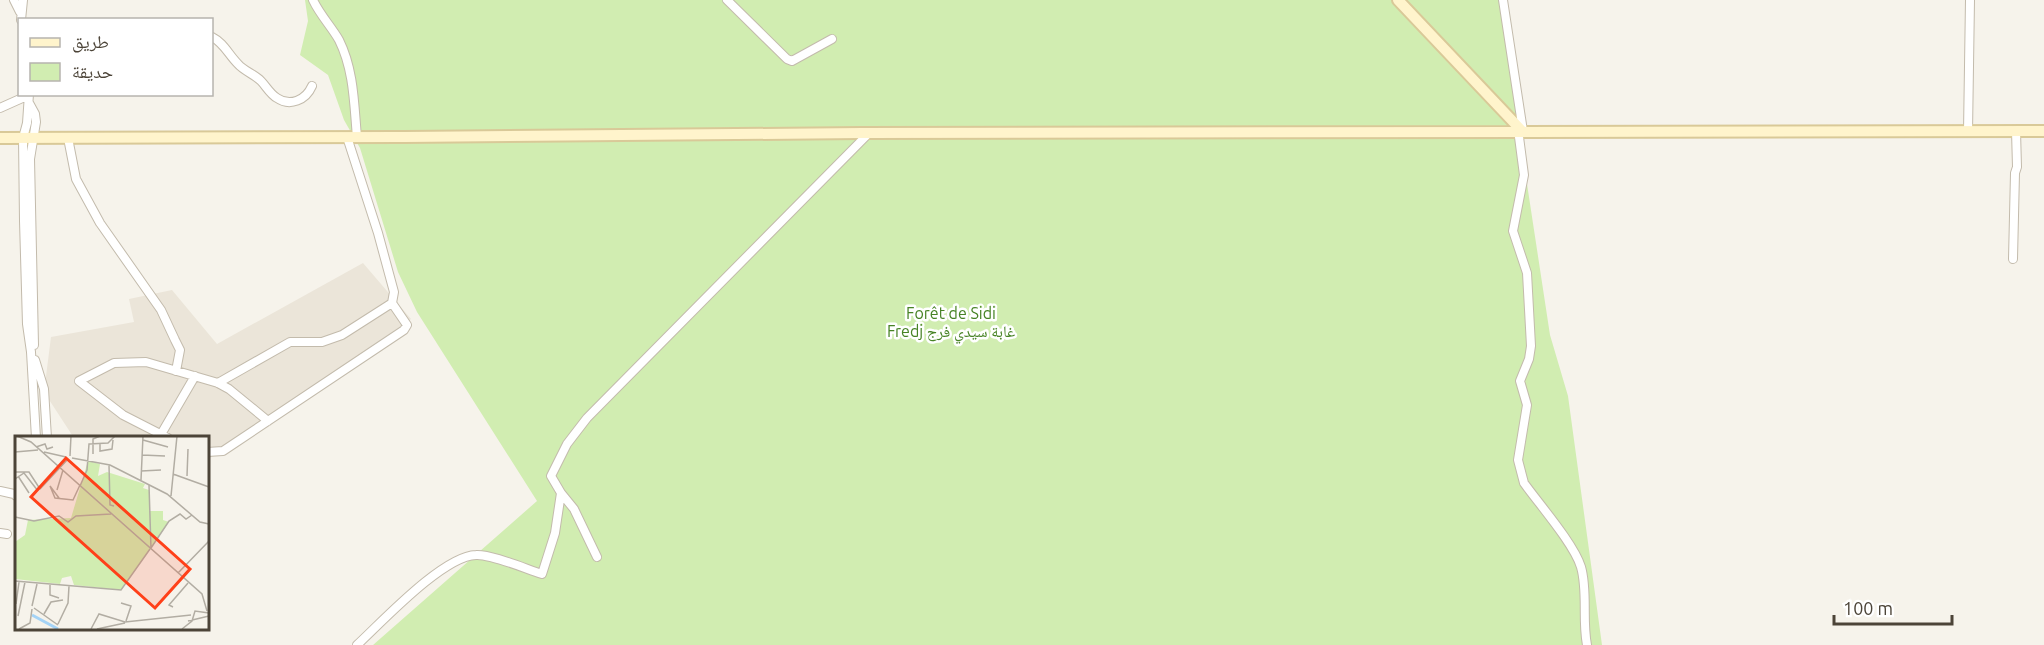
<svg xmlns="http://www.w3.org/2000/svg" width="2044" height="645" font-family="Ubuntu,'Noto Naskh Arabic',sans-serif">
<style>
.residential{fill:#ebe5d9}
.green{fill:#d1edb1}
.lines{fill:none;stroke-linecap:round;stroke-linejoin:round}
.street-casing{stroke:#c3bbac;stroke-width:10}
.secondary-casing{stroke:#d9c998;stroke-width:14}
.street{stroke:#fff;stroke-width:8}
.secondary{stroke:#fff4cc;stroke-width:10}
.labels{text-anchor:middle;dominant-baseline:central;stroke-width:5;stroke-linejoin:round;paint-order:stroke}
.park-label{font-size:16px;fill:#478325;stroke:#fff}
.inset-river{fill:none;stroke:#a4d3f6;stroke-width:3}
.inset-road{fill:none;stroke:#b2ada3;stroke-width:1.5}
.view{fill:#ff4019;fill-opacity:0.15;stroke:#ff4019;stroke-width:3}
.inset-edge{fill:none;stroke:#4c4438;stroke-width:3}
</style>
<rect width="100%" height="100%" fill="#f6f3eb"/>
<path class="residential" d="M363 263 411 319 207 460V438H74L44 392 51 337 134 322 129 299 172 290 217 344Z"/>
<path class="green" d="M305 0H1499L1550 335 1568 396 1602 645H373L537 501 417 312 398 272 360 148 344 120 328 75 300 55 308 21Z"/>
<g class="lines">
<g class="street-casing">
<path id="street" d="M14 0 20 12
M313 0C320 15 331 26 339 40 354 70 354 104 357 137
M727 0 787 59 792 61 832 39
M1503 0 1523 131
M21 20 23 0
M212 37C224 43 228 54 238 64 244 71 254 74 261 81 266 86 270 94 277 98 290 107 306 100 312 86
M29 94 27 123 23 138 24 221 27 324 31 352 36 438
M29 103 35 114 36 122 30 159 34 345
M0 108 29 95
M1968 132 1970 0
M1519 137 1524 175 1513 231 1527 273 1531 346 1529 359 1520 381 1527 405 1518 460 1524 483C1539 504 1574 544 1581 567 1588 591 1582 620 1587 645
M68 138 76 179 100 223 161 310 175 340 180 350 176 371
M2013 259 2015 173 2017 167 2016 131
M35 360 44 389 47 438
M218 383 290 342H322L342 335 392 303
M160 436 195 376
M168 438 123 415 79 381 114 363 146 362 218 383 229 389 268 421
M207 452 223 451 404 330 407 325 392 303 394 292 378 233 347 137
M0 491 14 494 16 496
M561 493 574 509 597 557
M0 533 7 534
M357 645C382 622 443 556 476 555 491 554 526 569 542 574L555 533 561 493 551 476 567 444 587 418 869 133"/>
</g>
<g class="secondary-casing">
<path id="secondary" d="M1398 0 1523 132
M0 138 405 137 862 133 2044 131"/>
</g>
<use href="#street" class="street"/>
<use href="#secondary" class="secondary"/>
</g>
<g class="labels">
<g class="park-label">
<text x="951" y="313">Forêt de Sidi<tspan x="951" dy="18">Fredj غابة سيدي فرج</tspan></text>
</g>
</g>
<g transform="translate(15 436)">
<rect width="194" height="194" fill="#f6f3eb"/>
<path d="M73 25 85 28 83 40 92 36 130 48 128 52 134 54V75H148V84L154 86 106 154 59 149 56 140 47 142 45 148 0 143V106L10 99 13 84 56 82Z" fill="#d1edb1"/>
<path class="inset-river" d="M17 179 43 193"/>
<path class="inset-road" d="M2 0 16 6 187 158 192 175M128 4 153 11M85 7V15L97 13 98 4M21 11 30 8 32 13 38 11M0 16 23 14M29 16 51 21M78 18V3L85 0M127 19 150 20M55 20 56 0M57 22 95 29 152 58 185 86 194 88M94 29 95 69 99 70M126 35 146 34M0 36H14L25 53M158 38 194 51M3 40 14 57M172 40 173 13M0 43 9 37 23 55M126 44 128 0M134 49 136 113M65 50 72 34 74 8 93 7 100 0M25 53 53 23M42 54 48 34M156 60 162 0M44 62 35 50 40 62 58 64 65 49M0 81 19 85 44 80 53 86 61 80 96 78M136 112 154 85 165 78 171 83 177 79M163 137 194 105M0 145 106 154 135 113M35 149V159L44 162M106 167 116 170 111 185M1 168 4 146M17 170 22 148M158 171 154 169 173 147M19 172 43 189M29 178 36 166 48 164M3 180 10 146M173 185 194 180M43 188 53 167 54 150M4 193 15 187 17 173M76 193 84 178 110 186 176 179M82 193 110 187M167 193 177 185 180 175 194 177"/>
<path class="view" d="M51 22 175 133 140 172 16 61Z"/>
<rect width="194" height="194" class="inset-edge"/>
</g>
<rect x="18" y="18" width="195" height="78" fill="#ffffff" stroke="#b7b4af" stroke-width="1.5"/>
<rect x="30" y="38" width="30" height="9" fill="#fff4cc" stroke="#b7b4af" stroke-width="1.5"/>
<text x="72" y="48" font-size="18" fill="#4c4438">طريق</text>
<rect x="30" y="63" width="30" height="18" fill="#d1edb1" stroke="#b7b4af" stroke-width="1.5"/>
<text x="72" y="78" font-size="18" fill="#4c4438">حديقة</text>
<path d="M1834 615v9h118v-9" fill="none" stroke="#4c4438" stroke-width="3"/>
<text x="1843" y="615" font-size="18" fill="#4c4438" stroke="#ffffff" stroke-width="4.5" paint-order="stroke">100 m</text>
</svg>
